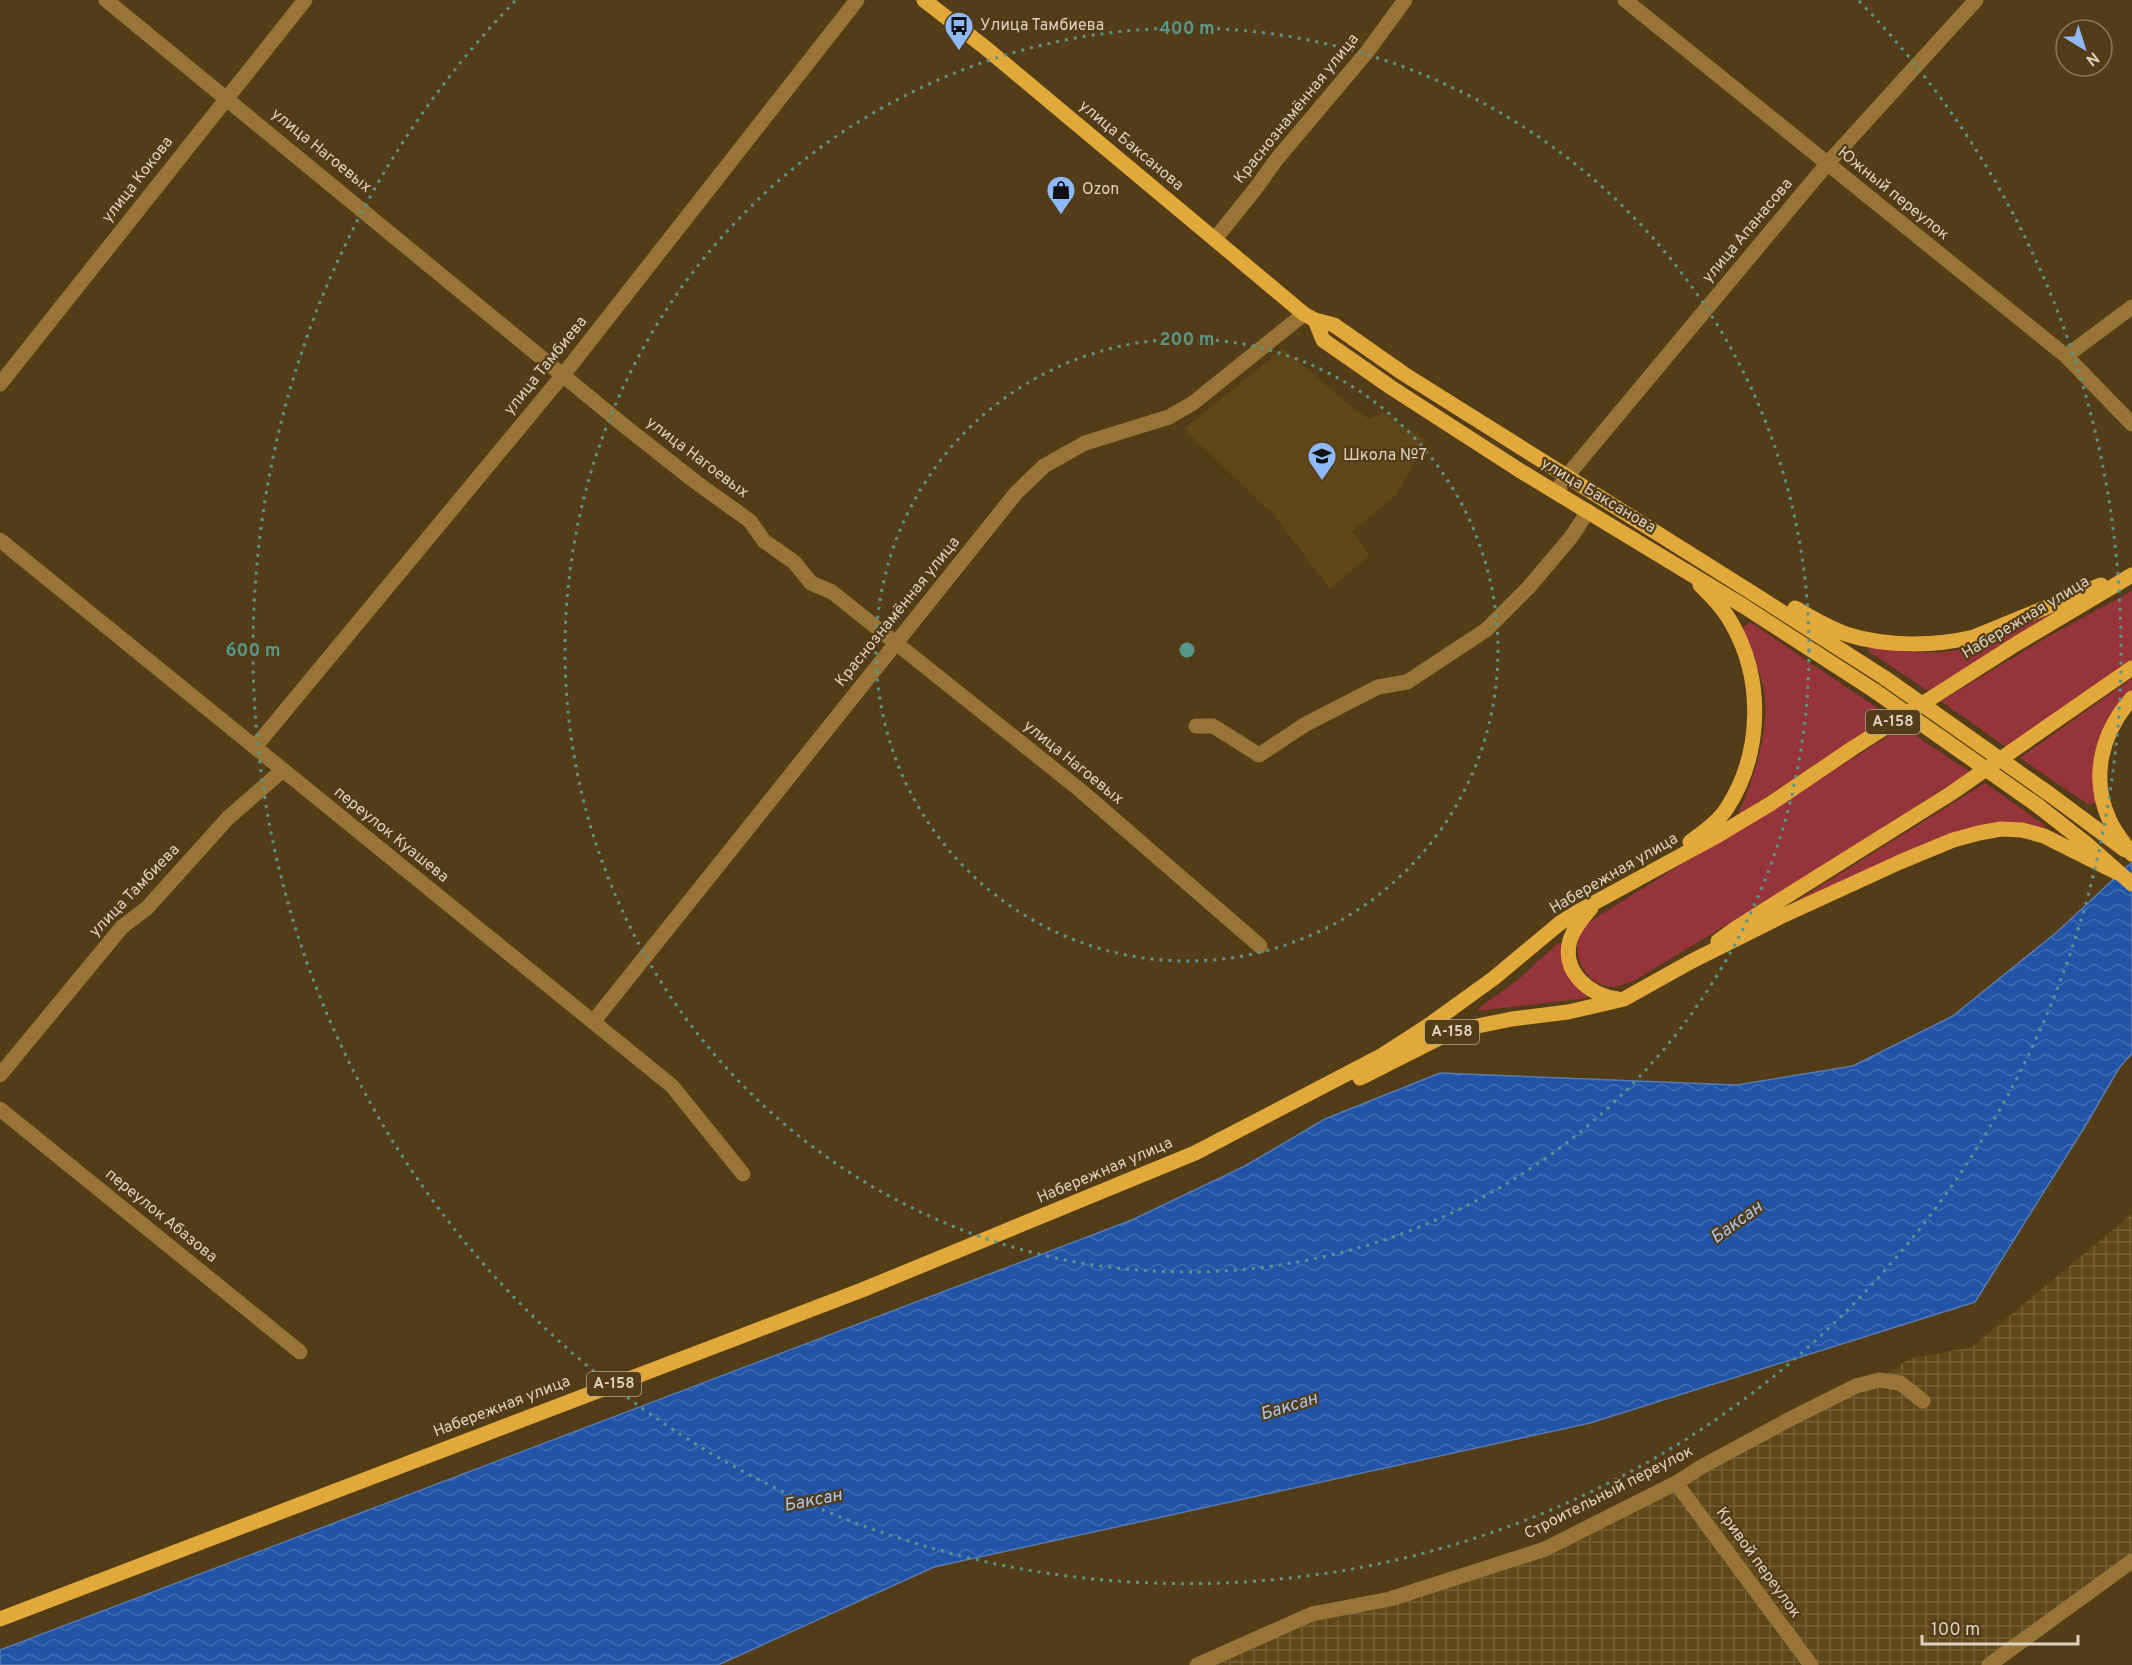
<svg xmlns="http://www.w3.org/2000/svg" width="2132" height="1665" font-family="Overpass,sans-serif">
<style>
.built{fill:#5f4719}
.industrial{fill:url(#industrial-grid)}
.grass{fill:#95343a}
.water{fill:url(#water-waves);stroke:#597aae;stroke-width:1.5}
.lines{fill:none;stroke-linecap:round;stroke-linejoin:round}
.minor{stroke:#987536;stroke-width:15}
.major{stroke:#e2a93a;stroke-width:15}
.major-bridge{stroke:#e2a93a;stroke-width:15}
.ring{fill:none;stroke:#57968a;stroke-width:3;stroke-dasharray:3 6}
.labels{text-anchor:middle;dominant-baseline:central;stroke-width:4.5;stroke-linejoin:round;paint-order:stroke}
.shield{fill:#523d18;stroke:#b3a58c;stroke-width:1.5}
.shield-label{font-size:15px;font-weight:bold;fill:#ddd1bd}
.poi-label{font-size:16px;fill:#ddd1bd;stroke:#523d18;text-anchor:start}
.street-label{font-size:16px;fill:#ddd1bd;stroke:#523d18}
.water-label{font-size:18px;font-style:italic;fill:#abc6f3;stroke:#523d18}
.centre{fill:#57968a;stroke:#523d18;stroke-width:3}
.ring-label{font-size:18px;text-anchor:middle;font-weight:bold;fill:#57968a;stroke:#523d18;stroke-width:4.5;stroke-linejoin:round;paint-order:stroke}
</style>
<defs>
<pattern id="industrial-grid" width="8" height="8" patternUnits="userSpaceOnUse" patternTransform="scale(1.5)"><rect width="8" height="8" fill="#5f4719"/><path d="M0 4h8M4 0v8" fill="none" stroke="#766038"/></pattern>
<pattern id="water-waves" width="16" height="10" patternUnits="userSpaceOnUse" patternTransform="scale(1.5)"><rect width="16" height="10" fill="#2154a7"/><path d="M0 5q4-4 8 0t8 0" fill="none" stroke="#416cb1"/></pattern>
</defs>
<rect width="100%" height="100%" fill="#523d18"/>
<path class="built" d="M1283 349 1354 409 1369 419 1383 413 1426 441 1396 495 1352 531 1370 555 1330 589 1274 515 1184 429Z"/>
<path class="industrial" d="M2132 1214V1561L1989 1665H1197L1312 1614 1545 1549 1879 1380 1909 1359 1972 1347Z"/>
<path class="grass" d="M2132 591V661L2007 748 1941 701 2049 636Z
M2057 610 1928 691 1868 651 1870 646C1895 650 1920 654 1944 652 1984 648 2021 626 2057 610Z
M1750 622 1889 716 1737 816C1754 779 1772 726 1763 685 1758 665 1750 646 1743 628Z
M2132 678V691L2122 700 2097 802 2089 805 2020 758Z
M1903 727 1970 772 1771 898 1637 979C1630 982 1622 986 1615 987 1585 988 1566 950 1585 926 1589 922 1596 918 1600 915Z
M1985 783 2046 826 2044 831 2001 823 1777 913Z
M1558 943H1561L1563 945 1570 979 1587 997 1586 998 1478 1011 1479 1008 1519 979Z"/>
<path class="water" d="M2132 862V1053L2119 1068 2087 1123 1975 1302 1590 1423 934 1567 718 1665H0V1650L1132 1220 1245 1166 1325 1119 1440 1073 1737 1085 1853 1066 1953 1016 2057 932Z"/>
<g class="lines">
<path class="minor" d="M106 0 627 428 697 483 750 521 764 541 794 562 811 583 832 592 1080 790 1260 946
M1625 0 2066 356 2132 424
M1215 239 1256 188 1276 160 1367 52 1405 0
M2066 356 2132 307
M0 384 305 0
M1556 492 1567 476 1827 164 1976 0
M0 540 672 1086 743 1174
M1196 726H1213L1259 755 1306 724 1378 687 1407 682 1486 630 1529 587 1572 536 1588 511
M255 747 563 375 857 0
M593 1022 1016 493 1044 466 1085 443 1169 417 1193 403 1304 314
M0 1075 122 927 147 908 228 818 283 770
M0 1109 300 1352
M1676 1483 1811 1665
M1197 1665 1312 1614 1390 1599 1545 1549 1676 1483 1701 1467 1792 1418 1856 1386 1879 1380 1900 1383 1923 1401
M1989 1665 2132 1561"/>
<path class="major" d="M924 0 987 49 1304 314 1315 320 1334 325 1404 374 1754 594 1885 678
M1315 320 1323 340 1392 388 1519 470 1745 607 1875 691
M1795 608C1812 618 1830 629 1849 635 1887 647 1936 646 1974 637L2101 585
M2132 698C2102 732 2090 776 2109 819 2114 831 2124 843 2132 854
M2048 793 2125 850
M2037 805 2088 845 2132 884
M1690 842C1703 832 1718 822 1727 808 1762 754 1764 680 1732 624 1724 609 1712 597 1700 585
M1591 908C1583 917 1574 928 1570 940 1561 972 1589 995 1618 999
M1718 941 1736 928 1950 794 2132 668
M1360 1078 1453 1031 1512 1019 1568 1012 1624 999 1692 961 1780 917 1900 862 1953 840 1979 833 2001 829 2022 830 2044 836 2118 873
M0 1619 862 1290 1195 1153 1381 1056 1429 1025 1494 978 1560 923 1581 910 1715 837 1770 804 1853 748 2016 644 2132 575"/>
<path class="major-bridge" d="M1885 678 2048 793
M1875 691 2037 805"/>
</g>
<g class="ring">
<circle cx="1187" cy="650" r="311"/>
<circle cx="1187" cy="650" r="622"/>
<path d="M1859 1A934 934 0 1 1 515 1"/>
</g>
<defs>
<g id="bus-pin" transform="scale(1.5)"><path d="M0 17L-7.5 6A9.5 9.5 0 1 1 7.5 6Z" fill="#8fb8fd" stroke="#523d18"/><path d="M-5-6H5V4H4V6H2V4H-2V6H-4V4H-5ZM-3.5-4V0h7V-4ZM-3.5 1.2v1.5H-2V1.2ZM2 1.2v1.5H3.5V1.2Z" fill="#111"/></g>
<g id="shop-pin" transform="scale(1.5)"><path d="M0 17L-7.5 6A9.5 9.5 0 1 1 7.5 6Z" fill="#8fb8fd" stroke="#523d18"/><path d="M-5-2.5h2.3a2.7 3.5 0 0 1 5.4 0H5L5.5 6h-11ZM-1.5-2.5h3a1.5 2.3 0 0 0-3 0Z" fill="#111"/></g>
<g id="school-pin" transform="scale(1.5)"><path d="M0 17L-7.5 6A9.5 9.5 0 1 1 7.5 6Z" fill="#8fb8fd" stroke="#523d18"/><path d="M0-5L7-2L0 1L-7-2ZM-4 1L0 2.5L4 1V4Q0 6-4 4Z" fill="#111"/></g>
</defs>
<g fill-rule="evenodd">
<use href="#bus-pin" x="959" y="26"/>
<use href="#shop-pin" x="1061" y="190"/>
<use href="#school-pin" x="1322" y="456"/>
</g>
<g class="labels">
<g class="shield">
<rect x="1866" y="710" width="54" height="24" rx="4.5"/>
<rect x="1425" y="1020" width="54" height="24" rx="4.5"/>
<rect x="587" y="1372" width="54" height="24" rx="4.5"/>
</g>
<g class="shield-label">
<text x="1893" y="722">А-158</text>
<text x="1452" y="1032">А-158</text>
<text x="614" y="1384">А-158</text>
</g>
<g class="poi-label">
<text x="980" y="26">Улица Тамбиева</text>
<text x="1082" y="190">Ozon</text>
<text x="1343" y="456">Школа №7</text>
</g>
<g class="street-label">
<text transform="translate(1297 109) rotate(-51)">Краснознамённая улица</text>
<text transform="translate(1131 146) rotate(40)">улица Баксанова</text>
<text transform="translate(321 151) rotate(39)">улица Нагоевых</text>
<text transform="translate(138 180) rotate(-52)">улица Кокова</text>
<text transform="translate(1893 194) rotate(39)">Южный переулок</text>
<text transform="translate(1748 231) rotate(-50)">улица Апанасова</text>
<text transform="translate(546 366) rotate(-51)">улица Тамбиева</text>
<text transform="translate(697 458) rotate(37)">улица Нагоевых</text>
<text transform="translate(1598 496) rotate(31)">улица Баксанова</text>
<text transform="translate(898 612) rotate(-51)">Краснознамённая улица</text>
<text transform="translate(2026 618) rotate(-31)">Набережная улица</text>
<text transform="translate(1073 763) rotate(39)">улица Нагоевых</text>
<text transform="translate(391 835) rotate(39)">переулок Куашева</text>
<text transform="translate(1614 874) rotate(-30)">Набережная улица</text>
<text transform="translate(135 891) rotate(-46)">улица Тамбиева</text>
<text transform="translate(1105 1171) rotate(-23)">Набережная улица</text>
<text transform="translate(161 1216) rotate(39)">переулок Абазова</text>
<text transform="translate(502 1407) rotate(-21)">Набережная улица</text>
<text transform="translate(1609 1493) rotate(-27)">Строительный переулок</text>
<text transform="translate(1758 1563) rotate(54)">Кривой переулок</text>
</g>
<g class="water-label">
<text transform="translate(1737 1223) rotate(-36)">Баксан</text>
<text transform="translate(1289 1407) rotate(-17)">Баксан</text>
<text transform="translate(813 1501) rotate(-11)">Баксан</text>
</g>
</g>
<circle cx="1187" cy="650" r="9" class="centre"/>
<g class="ring-label">
<text x="1187" y="34">400 m</text>
<text x="1187" y="345">200 m</text>
<text x="253" y="656">600 m</text>
</g>
<g transform="translate(2084 48) rotate(142)"><circle r="28" fill="#523d18" stroke="#8a785a" stroke-width="1.5"/>
<path d="M0-4.5L10 22L0 15L-10 22Z" fill="#8fb8fd"/>
<text y="-9" font-size="16" font-weight="bold" text-anchor="middle" fill="#ddd1bd">N</text>
</g>
<path d="M1922 1635v9h156v-9" fill="none" stroke="#ddd1bd" stroke-width="3"/>
<text x="1931" y="1635" font-size="18" fill="#ddd1bd" stroke="#523d18" stroke-width="4.5" paint-order="stroke">100 m</text>
</svg>
